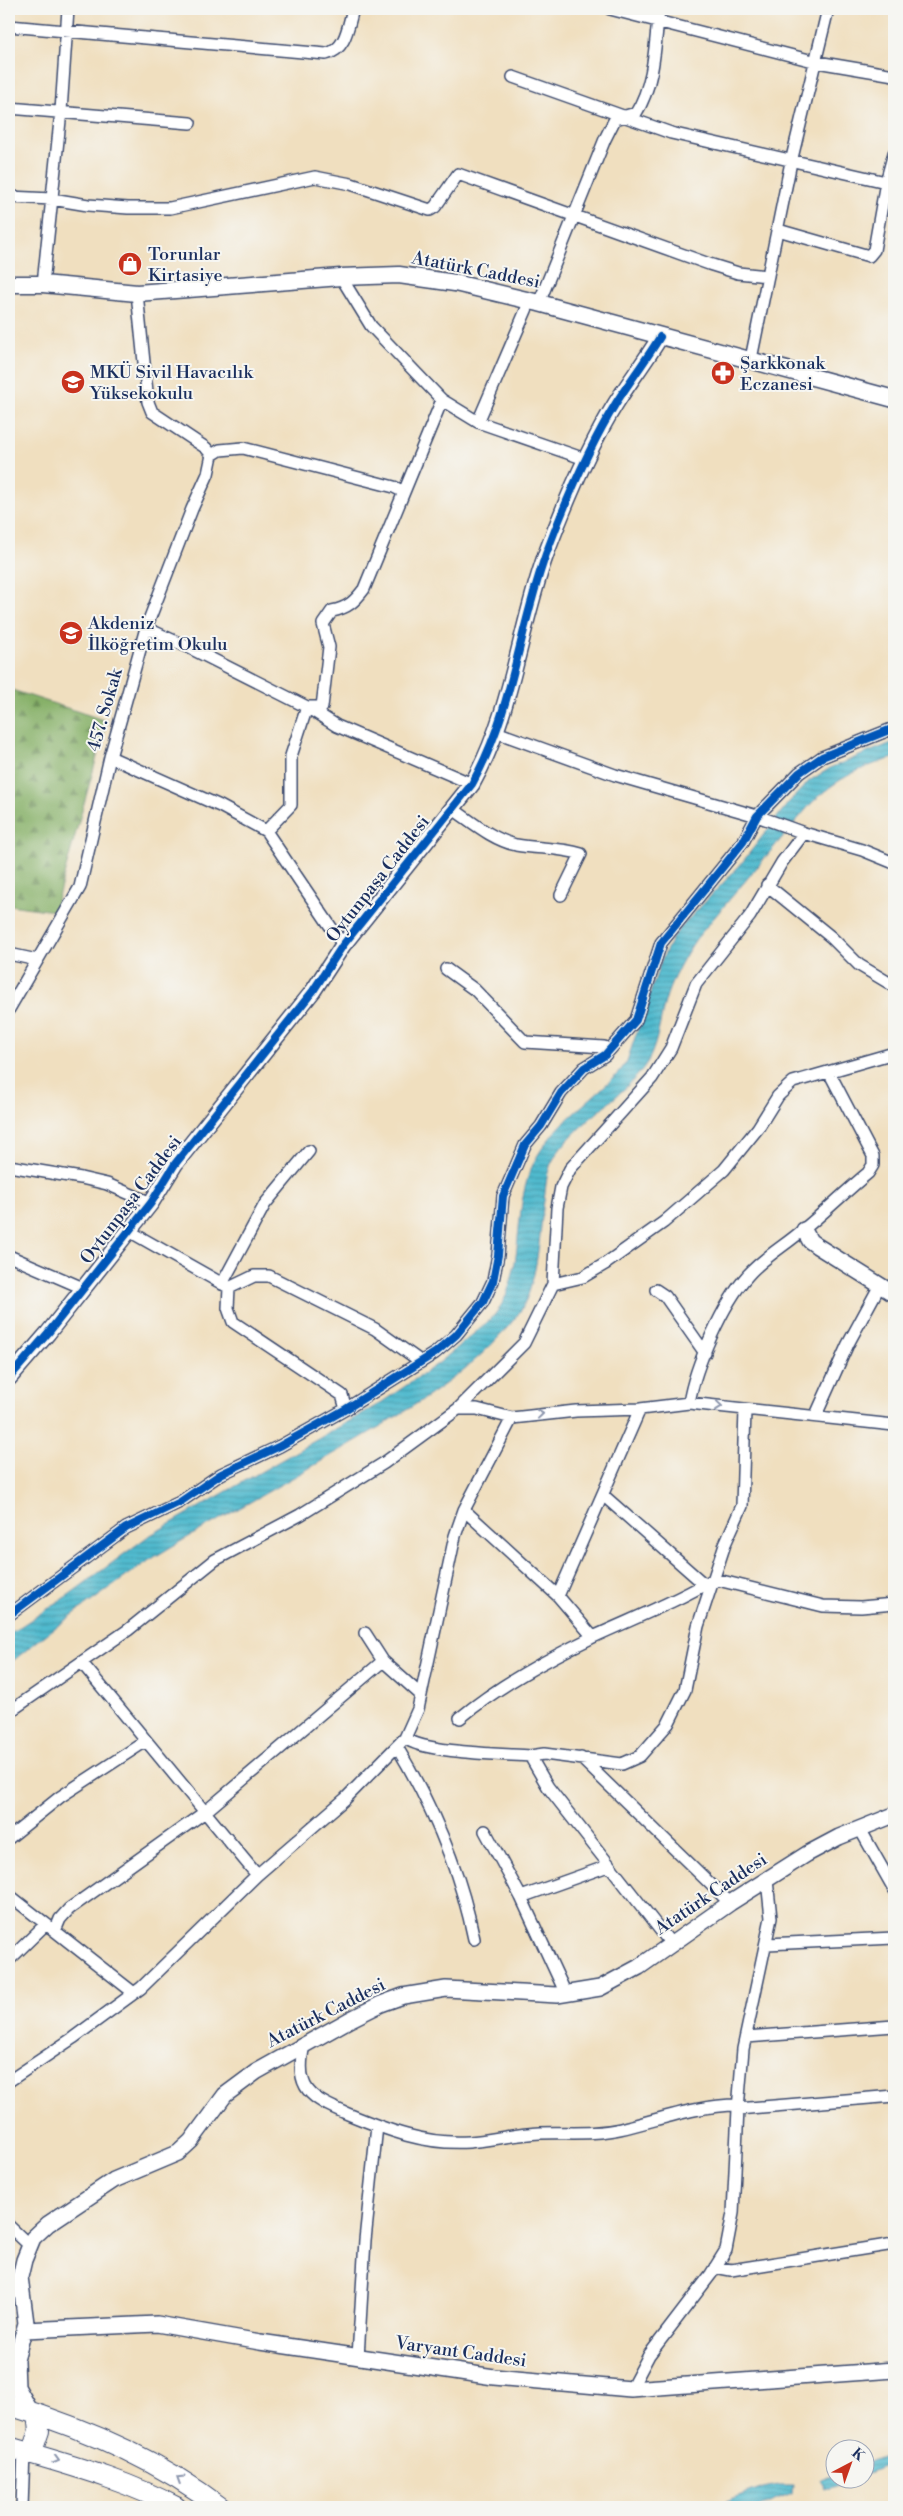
<svg xmlns="http://www.w3.org/2000/svg" width="903" height="2516" font-family="'Libre Bodoni',serif">
<style>
.forest{fill:url(#forest-firs);stroke:#507062}
.water{fill:url(#water-rules);stroke:#367496}
.lines{fill:none;stroke-linecap:round;stroke-linejoin:round}
.minor-casing{stroke:#3b496d;stroke-width:14}
.tertiary-casing{stroke:#3b496d;stroke-width:18}
.secondary-casing{stroke:#3b496d;stroke-width:19}
.trunk-casing{stroke:#3b496d;stroke-width:22}
.minor{stroke:#fff;stroke-width:11}
.tertiary{stroke:#fff;stroke-width:15}
.secondary{stroke:#fff;stroke-width:16}
.trunk{stroke:#fff;stroke-width:20}
.cycleway-casing{stroke:#f6f6f2;stroke-width:11}
.cycleway{stroke:#0057b8;stroke-width:8}
.oneway{stroke:#8d97ae}
.labels{text-anchor:middle;dominant-baseline:central;stroke-width:4;stroke-linejoin:round;paint-order:stroke}
.poi-label{font-size:18px;fill:#1b2f5e;stroke:#f6f6f2;text-anchor:start}
.street-label{font-size:18px;fill:#1b2f5e;stroke:#f6f6f2}
</style>
<defs>
<pattern id="forest-firs" width="22" height="20" patternUnits="userSpaceOnUse" patternTransform="scale(1.25)"><rect width="22" height="20" fill="#86b067"/><path d="M5 1l3.5 6h-7zM16 11l3.5 6h-7z" fill="#6d9058"/></pattern>
<pattern id="water-rules" width="6" height="5" patternUnits="userSpaceOnUse" patternTransform="scale(1.25)"><rect width="6" height="5" fill="#51bace"/><path d="M0 2.5h6" fill="none" stroke="#4298aa"/></pattern>
</defs>
<rect width="100%" height="100%" fill="#f6f6f2"/>
<filter id="ink" filterUnits="userSpaceOnUse"><feTurbulence type="fractalNoise" baseFrequency=".02" numOctaves="2"/><feDisplacementMap in="SourceGraphic" scale="10" xChannelSelector="R" yChannelSelector="G"/><feConvolveMatrix kernelMatrix="1 2 1 2 8 2 1 2 1" color-interpolation-filters="sRGB"/></filter>
<filter id="wash" filterUnits="userSpaceOnUse"><feTurbulence type="fractalNoise" baseFrequency=".0096" numOctaves="4" result="noise"/><feDisplacementMap in="SourceGraphic" scale="20" xChannelSelector="R" yChannelSelector="G"/><feGaussianBlur stdDeviation="1.12" result="paint"/><feColorMatrix in="noise" values="0 0 0 0 0 0 0 0 0 0 0 0 0 0 0 0 0 1.4 0 .05"/><feComposite in="paint" operator="in"/></filter>
<g filter="url(#wash)">
<rect width="100%" height="100%" fill="#f0dfbf"/>
<path class="forest" d="M9 689 107 721 54 911 9 905Z"/>
<path class="water" d="M894 742V758C860 767 834 780 809 806L696 939C684 957 674 975 667 995 660 1016 659 1041 648 1061 625 1098 573 1124 553 1160 546 1172 546 1187 544 1201 539 1235 538 1290 516 1317 474 1371 416 1405 359 1439 297 1476 234 1511 171 1547 148 1560 127 1576 106 1591 72 1615 40 1638 9 1664V1634L70 1594 147 1537 379 1404 439 1363 491 1319C527 1280 511 1216 531 1169 548 1127 591 1102 621 1070L627 1061 661 961 673 937 683 925 740 865 789 802 809 781 832 767Z
M894 2452V2462L866 2474V2463Z
M835 2474 836 2478 855 2479 830 2489H825L820 2480Z
M779 2485H793L792 2494 759 2507H713L763 2488Z"/>
</g>
<g filter="url(#ink)">
<g class="lines">
<g class="minor-casing">
<path id="minor" d="M610 9 817 62 894 75
M9 26 326 54C346 50 348 26 353 9
M513 77 671 133 886 182
M9 108 190 123
M9 197 52 199 88 205 128 208H170L315 177 351 184 430 210 435 207 458 174 709 264 738 273 768 276
M778 230 869 256 874 250 886 182 894 153
M341 277 371 326 442 400 478 422 585 459
M43 284 61 111 68 9
M539 303 605 139 615 119 636 113C655 83 655 43 659 9
M751 359 791 162 828 9
M478 422 530 301
M212 455 220 450 243 448 394 487 404 492 442 400
M146 628 190 648 307 707 337 726 472 784
M496 732 615 775 757 816 804 833 862 850 894 863
M110 757 220 806 266 831 343 945
M453 809C472 822 493 840 516 845 538 849 559 847 581 854L561 895
M266 831 291 805V756L307 707H322L329 647 323 624 332 611C348 608 355 601 364 589L404 492
M767 885 831 937 859 965 894 986
M9 954 37 960
M446 969 475 990 525 1042 604 1047 605 1055
M9 1009 80 887 110 757 146 628 192 509 208 474 212 455 206 448 152 412 148 402 137 293
M9 1166 81 1178 107 1184 151 1203
M129 1231 228 1287
M9 1256 83 1288
M222 1284 265 1204 309 1151
M553 1284 583 1277 605 1264 664 1222 724 1170 758 1128 778 1096 793 1082 894 1053
M229 1288 254 1276H269L375 1329 420 1361
M229 1288 228 1308 233 1322 342 1395 346 1409
M656 1290 665 1296 705 1353
M689 1403C695 1366 723 1303 748 1275 764 1257 786 1245 804 1229 826 1211 846 1191 868 1173L873 1165V1156L829 1072
M458 1409H477L512 1418 576 1411 640 1409 689 1403 894 1425
M816 1415 848 1344 880 1285
M603 1495 705 1585
M464 1510 558 1596 593 1637
M558 1596 640 1409
M9 1615 126 1528 180 1502 221 1474 280 1446 346 1409 435 1353 456 1335 483 1302 493 1281 498 1255 503 1196 525 1145 541 1126 561 1093 584 1068 605 1055 636 1020 661 943 743 842 757 816 799 773 822 757 894 728
M365 1633 383 1661 421 1695
M82 1663 257 1875
M9 1712 128 1630 215 1560 300 1515 384 1463 458 1409 524 1343 553 1284 557 1208 561 1187 570 1169 652 1078 671 1048 696 984 750 916 782 862 804 833
M460 1718C500 1685 546 1660 593 1637 634 1618 676 1602 714 1579L823 1606 861 1607 894 1604
M405 1738C424 1753 503 1754 530 1756L544 1754 622 1764 640 1756 668 1724 685 1690 698 1626 725 1544 742 1506 745 1410
M397 1747C433 1807 460 1870 474 1939
M530 1756 548 1787 672 1945
M581 1758 730 1903
M860 1829 894 1889
M485 1831 521 1897
M9 1838 60 1797 146 1741
M9 1895 134 1993
M55 1931 60 1919 69 1909 205 1812 383 1661
M767 1944 894 1938
M9 1960 46 1924
M566 1994 521 1897 608 1866
M746 2037 894 2026
M304 2045C294 2089 310 2098 348 2114 387 2130 425 2145 469 2142 492 2140 516 2134 540 2133 567 2132 593 2135 620 2129 659 2120 697 2105 738 2105
M9 2081 73 2038 141 1988 257 1875 345 1799 405 1738 418 1709 455 1536 464 1510 512 1418
M738 2109 894 2096
M9 2226 29 2245
M715 2267 731 2270 894 2244
M358 2357 365 2240 377 2126
M631 2389 649 2355 711 2274 726 2250 733 2213 738 2109 743 2049 771 1918 767 1880
M22 2507 24 2452"/>
</g>
<g class="tertiary-casing">
<path id="tertiary" d="M804 1230 810 1241 817 1246 894 1294
M9 1378 48 1333 151 1203 175 1164 313 991 343 945 472 784C513 711 518 632 546 554 565 503 587 450 616 403 630 381 646 360 660 337
M25 2330 157 2324 260 2342 494 2377 631 2389 894 2370
M16 2360 17 2387 31 2412
M9 2373 16 2359 26 2323 20 2277 24 2260 33 2238 48 2224 114 2180 178 2153 191 2141 225 2095 256 2072 349 2020 381 2004 403 1996 446 1989 557 1995 600 1988 639 1967 730 1903 807 1854 839 1837 894 1815"/>
</g>
<g class="secondary-casing">
<path id="secondary" d="M9 284H43L137 293 341 277 399 275 455 283 539 303 894 399"/>
</g>
<g class="trunk-casing">
<path id="trunk" d="M9 2405C84 2428 158 2459 220 2507
M9 2447C68 2465 121 2478 176 2507
M31 2454 39 2431 37 2414"/>
</g>
<use href="#minor" class="minor"/>
<use href="#tertiary" class="tertiary"/>
<use href="#secondary" class="secondary"/>
<use href="#trunk" class="trunk"/>
<g class="cycleway-casing">
<path id="cycleway" d="M9 1378 48 1333 151 1203 175 1164 313 991 343 945 472 784C513 711 518 632 546 554 565 503 587 450 616 403 630 381 646 360 660 337
M9 1615 126 1528 180 1502 221 1474 280 1446 346 1409 435 1353 456 1335 483 1302 493 1281 498 1255 503 1196 525 1145 541 1126 561 1093 584 1068 605 1055 636 1020 661 943 743 842 757 816 799 773 822 757 894 728"/>
</g>
<use href="#cycleway" class="cycleway"/>
</g>
<defs><path id="oneway-chevron" d="M-2-3.5L2.5 0L-2 3.5" fill="none" stroke-width="1.6" stroke-linecap="round" stroke-linejoin="round" transform="scale(1.25)"/></defs>
<g class="oneway">
<use href="#oneway-chevron" transform="translate(719 1406) rotate(6)"/>
<use href="#oneway-chevron" transform="translate(540 1414) rotate(-6)"/>
<use href="#oneway-chevron" transform="translate(56 2460) rotate(16)"/>
<use href="#oneway-chevron" transform="translate(180 2479) rotate(-148)"/>
</g>
</g>
<defs>
<g id="shop-disc" transform="scale(1.25)"><circle r="9.5" fill="#c8321e" stroke="#f6f6f2"/><path d="M-5-2.5h2.3a2.7 3.5 0 0 1 5.4 0H5L5.5 6h-11ZM-1.5-2.5h3a1.5 2.3 0 0 0-3 0Z" fill="#fff"/></g>
<g id="pharmacy-disc" transform="scale(1.25)"><circle r="9.5" fill="#c8321e" stroke="#f6f6f2"/><path d="M-2-6h4v4h4v4h-4v4h-4v-4h-4v-4h4Z" fill="#fff"/></g>
<g id="school-disc" transform="scale(1.25)"><circle r="9.5" fill="#c8321e" stroke="#f6f6f2"/><path d="M0-5L7-2L0 1L-7-2ZM-4 1L0 2.5L4 1V4Q0 6-4 4Z" fill="#fff"/></g>
</defs>
<g fill-rule="evenodd">
<use href="#shop-disc" x="130" y="264"/>
<use href="#pharmacy-disc" x="723" y="373"/>
<use href="#school-disc" x="73" y="382"/>
<use href="#school-disc" x="71" y="633"/>
</g>
<g class="labels">
<g class="poi-label">
<text x="148" y="254">Torunlar<tspan x="148" dy="21">Kirtasiye</tspan></text>
<text x="740" y="363">Şarkkonak<tspan x="740" dy="21">Eczanesi</tspan></text>
<text x="90" y="372">MKÜ Sivil Havacılık<tspan x="90" dy="21">Yüksekokulu</tspan></text>
<text x="88" y="623">Akdeniz<tspan x="88" dy="21">İlköğretim Okulu</tspan></text>
</g>
<g class="street-label">
<text transform="translate(476 270) rotate(11)">Atatürk Caddesi</text>
<text transform="translate(105 710) rotate(-74)">457. Sokak</text>
<text transform="translate(378 879) rotate(-52)">Oytunpaşa Caddesi</text>
<text transform="translate(131 1200) rotate(-53)">Oytunpaşa Caddesi</text>
<text transform="translate(711 1894) rotate(-34)">Atatürk Caddesi</text>
<text transform="translate(326 2013) rotate(-27)">Atatürk Caddesi</text>
<text transform="translate(461 2352) rotate(8)">Varyant Caddesi</text>
</g>
</g>
<rect width="903" height="2516" fill="none" stroke="#f6f6f2" stroke-width="30"/>
<g transform="translate(850 2464) rotate(41)"><circle r="24" fill="#f6f6f2" stroke="#9ea6b7"/>
<path d="M0-4L9 19L0 12L-9 19Z" fill="#c8321e"/>
<text y="-8" font-size="14" font-weight="bold" text-anchor="middle" fill="#1b2f5e">K</text>
</g>
</svg>
